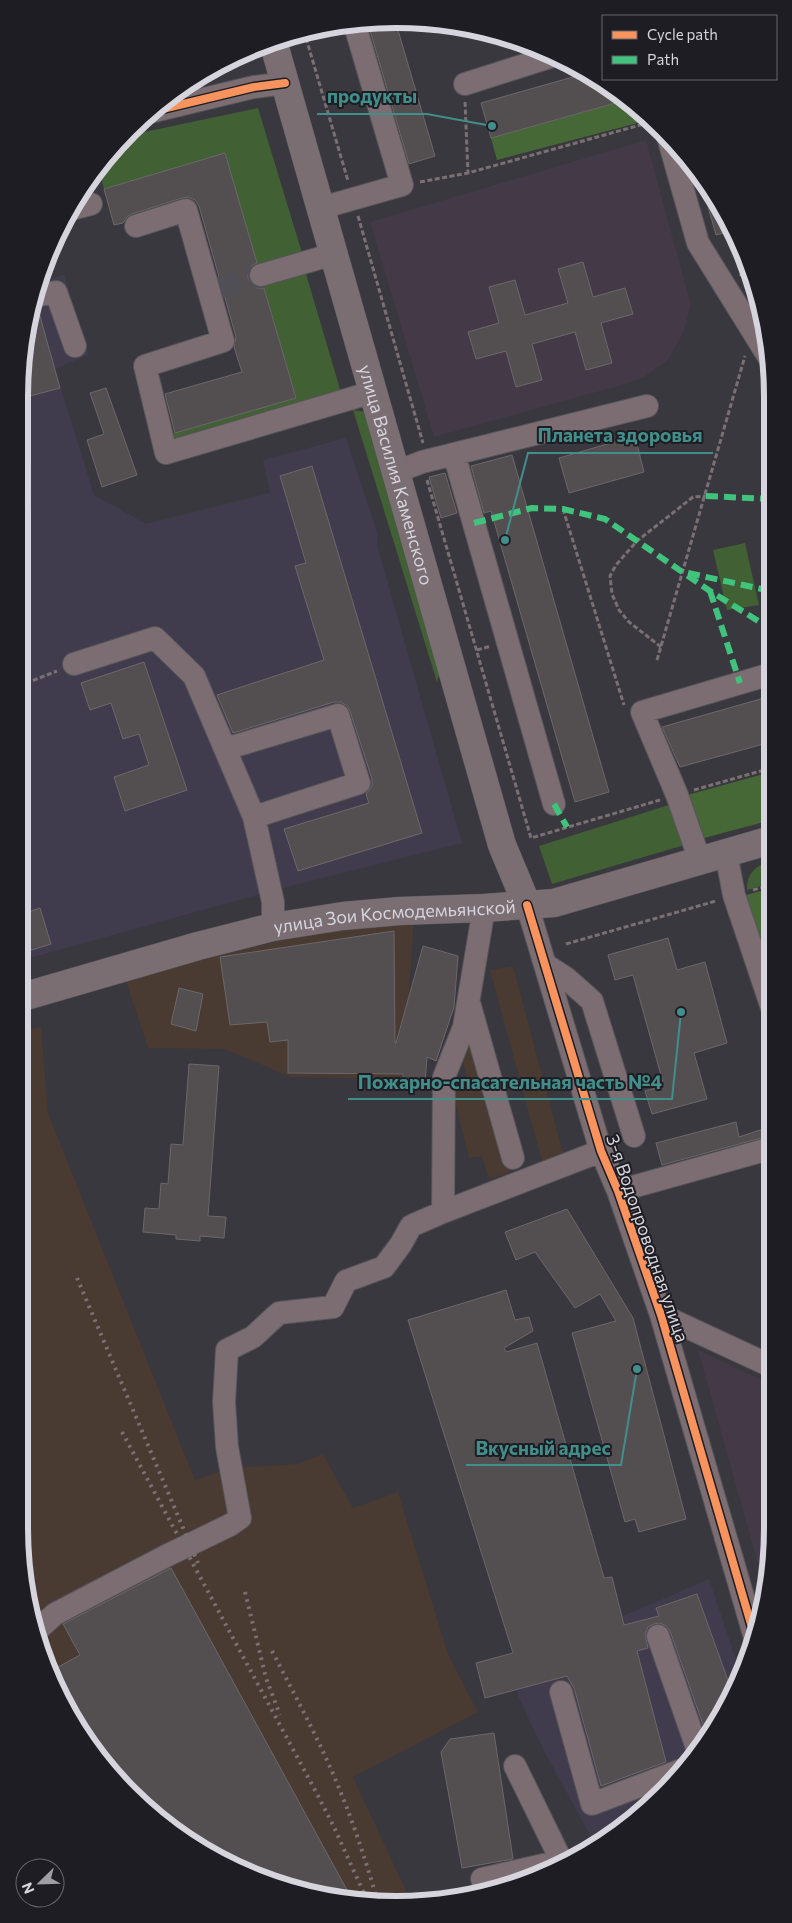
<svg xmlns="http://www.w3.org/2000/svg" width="792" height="1923" font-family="Commissioner,sans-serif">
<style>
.built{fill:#403c4d}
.industrial{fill:#493a32}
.education{fill:#443947}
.green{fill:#416034}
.forest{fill:#456836}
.building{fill:#534f51;stroke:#6c686a}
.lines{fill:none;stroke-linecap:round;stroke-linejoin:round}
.minor-tunnel{stroke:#514f56;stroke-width:22;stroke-dasharray:22 11;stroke-linecap:butt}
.minor-casing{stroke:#56555a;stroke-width:24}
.major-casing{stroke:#56555a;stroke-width:29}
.path{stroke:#7a7074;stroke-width:3;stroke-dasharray:5 2.5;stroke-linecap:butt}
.minor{stroke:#7b6d71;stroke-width:22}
.major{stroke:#7a6e72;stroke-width:28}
.rail{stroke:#7a7175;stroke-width:4;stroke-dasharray:2.5 5;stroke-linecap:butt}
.quiet{stroke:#40c37c;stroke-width:6;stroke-dasharray:12 6;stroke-linecap:butt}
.cycleway-casing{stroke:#1e1d23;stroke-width:11}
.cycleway{stroke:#f8935d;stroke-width:8}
.labels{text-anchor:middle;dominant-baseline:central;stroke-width:4;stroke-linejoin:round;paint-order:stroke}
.street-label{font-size:18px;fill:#d6d4dc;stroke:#1e1d23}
.rim{fill:none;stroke:#d6d4dc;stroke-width:6}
.leader{fill:none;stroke:#418e8a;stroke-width:2}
.callout-dot{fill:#418e8a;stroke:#1e1d23;stroke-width:2}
.callout-label{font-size:19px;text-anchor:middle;font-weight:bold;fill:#418e8a;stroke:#1e1d23;stroke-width:4;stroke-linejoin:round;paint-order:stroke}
</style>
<rect width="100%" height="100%" fill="#39383e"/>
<path class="built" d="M64 275 88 355 55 369 94 495 146 524 270 493 263 460 346 438 377 532V545L462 843 271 891 19 961V396L38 282Z
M709 1579 740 1672 695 1757 645 1810 596 1846 544 1751 518 1696 514 1663Z"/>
<path class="industrial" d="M414 920 403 1079 291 1077 224 1049 148 1048 125 978 300 936Z
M513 966 564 1157 542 1161 490 970Z
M41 1027 48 1113 195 1480 230 1468 297 1464 323 1454 353 1508 398 1492 448 1654 478 1712 353 1777 410 1899 346 1901 275 1884 208 1854 112 1776 69 1715 39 1649 19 1527V1032Z
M474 1048 510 1173 489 1179 482 1156 469 1158 452 1089 468 1084 461 1052Z"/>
<path class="education" d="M646 140 691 305 683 333 667 361 644 377 622 385 434 437 370 222Z
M698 1350 773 1385V1527L765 1576 760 1571Z"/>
<path class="green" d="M258 108 302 253 258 267 225 154 104 189 98 167 112 147 125 136Z
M304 267 342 396 173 444 170 434 296 398 262 280Z
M353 410 365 412 440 671 437 682Z
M745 543 759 605 727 610 713 550Z
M672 804 688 844 552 884 539 846Z
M771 861V883L747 890C746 873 757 865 771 861Z"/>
<path class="forest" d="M626 100 649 120 497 160 491 138Z
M771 772V820L704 838 687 795Z
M771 888 772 1001 739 897Z"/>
<path class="building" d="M367 20H395L435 156 409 164Z
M587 73 605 82 626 100 491 138 481 103Z
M225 153 257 263 251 266 248 271V278L252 285 257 288H264L296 398 175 433 165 394 242 372 234 347 236 337 199 206 195 200 188 197 182 198 132 214 127 217 123 223 114 225 104 189Z
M709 194 726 222 731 231 716 235 705 196Z
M583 262 593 297 625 288 633 314 601 323 612 363 586 370 575 332 532 344 542 380 516 387 506 351 476 359 468 332 499 323 489 287 515 280 525 315 568 303 558 269Z
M33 309H38L60 388 30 396 23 369Z
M106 388 137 475 102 487 87 440 104 434 90 393Z
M635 436 644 472 569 493 559 458Z
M512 455 609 792 575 802 491 511 484 513 471 466Z
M312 466 422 833 298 871 284 829 369 803 366 794 372 786V779L350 711 347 706 341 702H334L233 733 217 695 324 660 295 566 306 563 280 476Z
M445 473 457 513 441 518 429 477Z
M144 662 187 790 125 811 114 777 149 765 139 734 123 739 111 703 90 710 81 683Z
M771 696V742L680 767 662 727Z
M40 908 51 944 19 954V915Z
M394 931 395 1043H396L423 946 458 956 454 1007 436 1061 427 1057 425 1083 403 1079V1074L288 1073V1040L270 1042 267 1022 230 1025 220 957Z
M668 938 677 970 705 962 727 1043 694 1053 707 1099 652 1114 645 1091 664 1086 633 975 615 980 608 955Z
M179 988 203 994 196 1031 171 1024Z
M189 1064 219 1066 208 1216 226 1217 224 1238 200 1236V1241L176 1239V1235L143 1232 145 1208 159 1209 161 1183 168 1184 171 1144 183 1145Z
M736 1122 739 1137 772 1126V1135L662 1165 656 1143Z
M567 1209 633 1318 686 1519 639 1532 635 1519 625 1522 572 1333 616 1321 600 1294 575 1308 535 1252 516 1260 505 1232Z
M506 1290 515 1320 529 1317 533 1331 504 1348 506 1352 537 1343 604 1578 612 1577 624 1625 659 1616 656 1608 697 1594 731 1689 707 1736 670 1631 666 1626 660 1623 654 1624 648 1627 645 1634 648 1648 637 1651 666 1762 601 1786 574 1688 567 1676 485 1698 476 1663 513 1653 408 1320Z
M171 1568 353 1901H346L275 1884 208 1854 112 1776 69 1715 49 1672 80 1655 63 1624Z
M494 1733 513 1859 462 1868 441 1752 450 1739Z"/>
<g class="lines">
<path class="minor-tunnel" d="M217 288 261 275"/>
<g class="minor-casing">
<path id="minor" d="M465 84 553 56
M150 112 254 87 285 83
M668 137 698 243 770 359
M321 208 402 185 354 22
M68 210 91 204
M136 226 186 210 223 341 145 366 166 453 373 392
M261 275 334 254
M35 296 56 292 75 346
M454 454 554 804
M396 472 422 462 647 406
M74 664 155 638 194 676 254 817 273 902V927
M225 749 338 715 359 783 254 817
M726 853 734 895 772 1008
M700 861 677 795 642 712 771 674
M527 905 601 1151 618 1191 661 1315 755 1638
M546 965 566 978 592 1001 634 1136
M470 1006 513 1158
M618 1191 772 1148
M443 1212 444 1077 464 1027 484 908
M661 1315 773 1367
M36 1631 55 1614 168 1555 230 1525 240 1518 227 1447 224 1402 227 1350 253 1337 279 1313 333 1307 346 1281 384 1267 401 1244 411 1226 443 1212 601 1151
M658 1636 698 1751
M561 1692 592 1804 684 1769
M515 1766 562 1862
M482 1879 561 1861"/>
</g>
<g class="major-casing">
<g id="major">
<path id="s1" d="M273 41 502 845 527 905"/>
<path id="s2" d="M19 998 198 946 273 927 343 916 400 911 484 908 554 903 771 840"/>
</g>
</g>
<path class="path" d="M304 31 348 181
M465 102 468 173
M420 182 468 173 651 122
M358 216 423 443
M740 276 749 267
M427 480 531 838 660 800
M563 509 624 705
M661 647 629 622 619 610 612 594 610 576 616 565 637 541 693 497 706 496
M477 650 491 646
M657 660 745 356
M19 686 57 671
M694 790 771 768
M753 890 771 885
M566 944 716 901"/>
<use href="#minor" class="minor"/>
<use href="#major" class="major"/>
<path class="rail" d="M77 1278 198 1563
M122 1432 316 1792 333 1825 367 1900
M245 1592 266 1678 280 1715
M272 1651C288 1682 304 1712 319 1743 343 1793 362 1846 377 1900"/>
<path class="quiet" d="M706 496 770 499
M474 523 532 508 563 509 605 519 710 591 771 629
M688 573 771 591
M710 591 740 683
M554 804 567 827"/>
<g class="cycleway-casing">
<path id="cycleway" d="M150 112 254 87 285 83
M527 905 601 1151 618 1191 661 1315 755 1638"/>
</g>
<use href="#cycleway" class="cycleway"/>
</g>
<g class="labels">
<g class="street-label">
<text stroke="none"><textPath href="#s1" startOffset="451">улица Василия Каменского</textPath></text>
<text stroke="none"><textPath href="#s2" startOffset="386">улица Зои Космодемьянской</textPath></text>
<text transform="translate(648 1238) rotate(71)">3-я Водопроводная улица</text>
</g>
</g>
<path d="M0 0H792V1923H0ZM396 28H396A368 368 0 0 1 764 396V1528A368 368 0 0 1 396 1896H396A368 368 0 0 1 28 1528V396A368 368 0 0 1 396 28Z" fill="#1e1d23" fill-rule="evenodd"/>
<path class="rim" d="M396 28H396A368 368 0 0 1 764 396V1528A368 368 0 0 1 396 1896H396A368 368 0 0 1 28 1528V396A368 368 0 0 1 396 28Z"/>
<path class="leader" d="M492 126L427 114H317M505 540L528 453H713M681 1012L672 1099H348M637 1369L621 1465H466"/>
<g class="callout-dot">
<circle cx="492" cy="126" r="5"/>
<circle cx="505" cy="540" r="5"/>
<circle cx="681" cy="1012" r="5"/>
<circle cx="637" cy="1369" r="5"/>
</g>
<g class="callout-label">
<text x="372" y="103">продукты</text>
<text x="620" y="442">Планета здоровья</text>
<text x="510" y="1089">Пожарно-спасательная часть №4</text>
<text x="543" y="1455">Вкусный адрес</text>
</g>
<rect x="602" y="15" width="175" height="65" fill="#1e1d23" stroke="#68666d"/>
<rect x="612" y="31" width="25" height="8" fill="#f8935d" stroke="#68666d"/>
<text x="647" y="40" font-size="15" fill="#d6d4dc">Cycle path</text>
<rect x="612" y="56" width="25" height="8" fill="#40c37c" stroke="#68666d"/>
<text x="647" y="65" font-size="15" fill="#d6d4dc">Path</text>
<g transform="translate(40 1883) rotate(247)"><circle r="24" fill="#1e1d23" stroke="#68666d"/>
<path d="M0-4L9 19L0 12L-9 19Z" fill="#9f9da5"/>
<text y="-8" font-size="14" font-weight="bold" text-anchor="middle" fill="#d6d4dc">N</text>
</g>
</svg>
